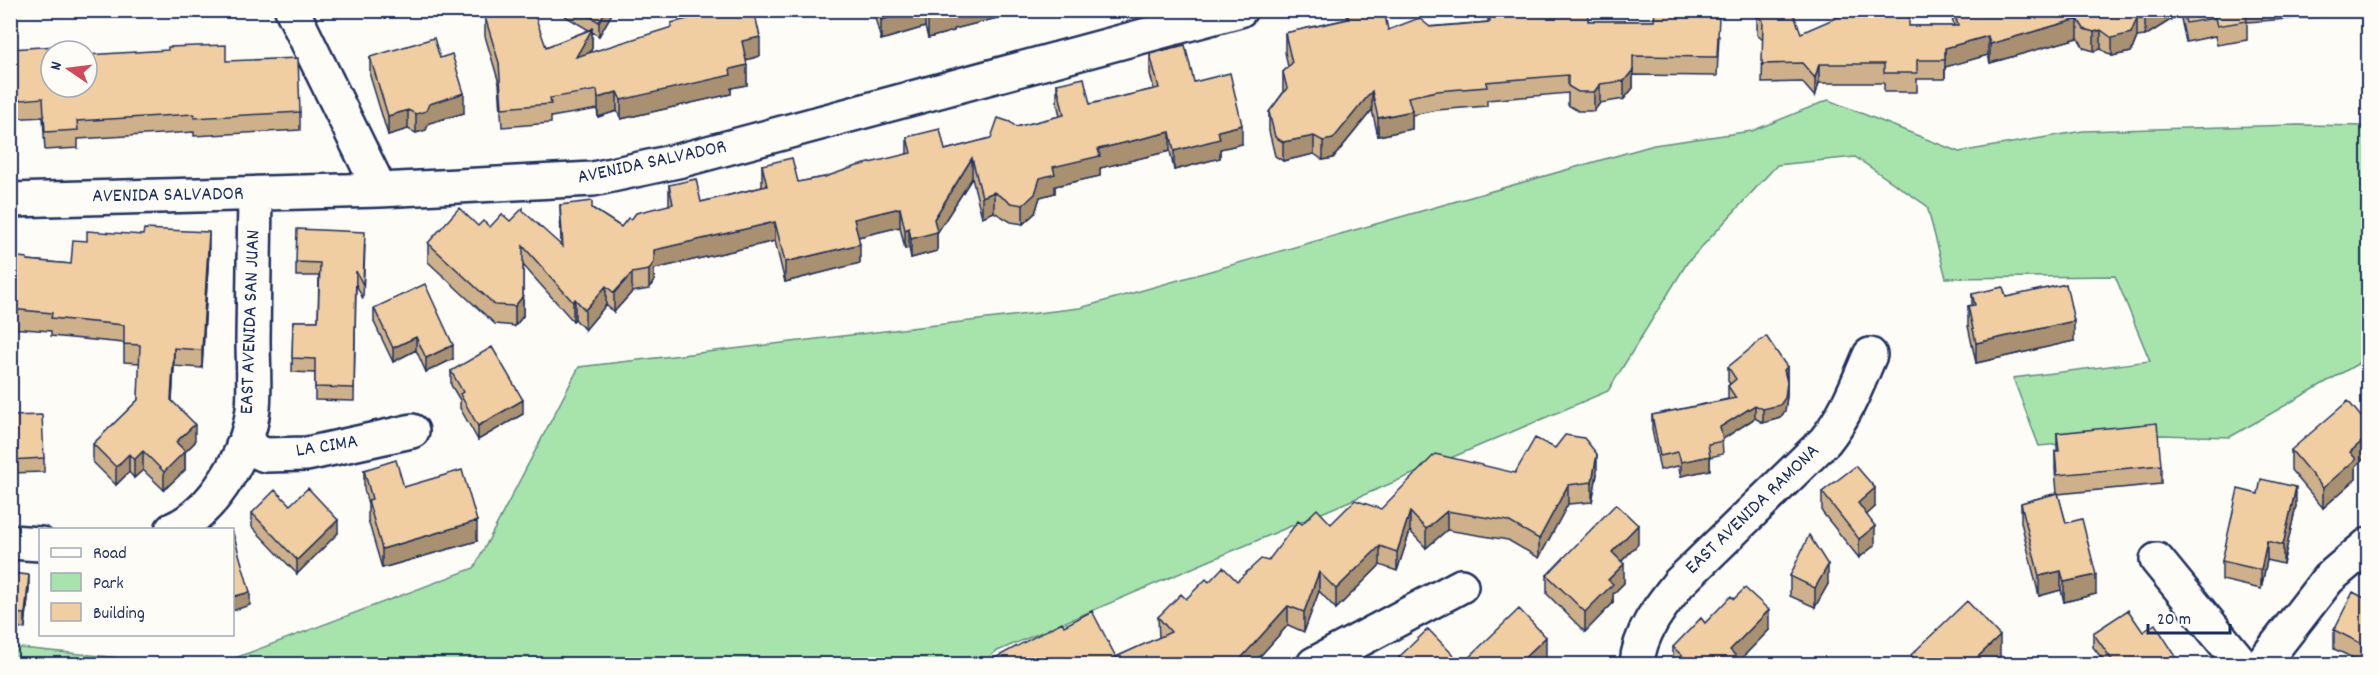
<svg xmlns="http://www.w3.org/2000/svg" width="2379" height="675" font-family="Dekko,sans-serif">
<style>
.green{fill:#a7e4ab;stroke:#618a84;stroke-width:1.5}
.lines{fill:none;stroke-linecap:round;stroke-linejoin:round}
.minor-casing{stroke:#1b2f5e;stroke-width:38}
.minor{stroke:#fdfcf7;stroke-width:33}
.wall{fill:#ceb18a;stroke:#1b2f5e;stroke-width:1.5}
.shaded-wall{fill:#a89071;stroke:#1b2f5e;stroke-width:1.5}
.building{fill:#f0cea1;stroke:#1b2f5e;stroke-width:1.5}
.labels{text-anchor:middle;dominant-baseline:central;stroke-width:6;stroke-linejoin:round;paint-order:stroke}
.street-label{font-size:20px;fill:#1b2f5e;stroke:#fdfcf7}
</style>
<rect width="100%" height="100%" fill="#fdfcf7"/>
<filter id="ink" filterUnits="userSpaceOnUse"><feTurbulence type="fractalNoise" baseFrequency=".0167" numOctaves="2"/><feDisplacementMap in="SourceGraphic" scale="12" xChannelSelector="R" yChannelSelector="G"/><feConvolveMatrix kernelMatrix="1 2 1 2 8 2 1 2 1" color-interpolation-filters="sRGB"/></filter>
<g filter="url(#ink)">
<path class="green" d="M1828 100 1959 152 2083 131 2299 125 2368 126V358L2230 437 2161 435 2039 446 2013 378 2150 361 2115 276 1946 278 1927 206 1855 157 1777 165 1687 263 1608 391 995 652 982 664H219L474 568 579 367 1080 308 1654 145 1752 131Z
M11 647 179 664H11Z"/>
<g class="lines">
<g class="minor-casing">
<path id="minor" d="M292 10 380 190
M10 200 380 190 593 179 682 160 1240 10
M243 445 265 455 307 454 412 431
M172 530C214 512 248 453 253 409 255 386 253 362 253 340 254 291 254 242 255 194
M10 542 40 544
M2157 560 2242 664
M1314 664 1461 586
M1637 664C1639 633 1660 607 1679 583L1825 441C1846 415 1857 385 1870 355
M2262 664 2328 579 2368 545"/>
</g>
<use href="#minor" class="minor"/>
</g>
<path class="wall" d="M560 10H614L599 36 592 32V48L590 53 671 28V23L698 16V10H754L760 56 746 60 747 85 731 88V94L621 119 617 111 598 117 597 109 551 117V123L502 127 499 83 485 36V17L546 47 589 30 560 13Z
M873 10H1009V15L954 29V31L928 38 925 27 881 40Z
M1488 10H1588V21H1654L1688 17 1719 36 1717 76 1633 75V88L1624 99 1600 103 1594 111H1578L1568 105V93L1487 100V106L1437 110 1412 115V129L1378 136 1372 110 1333 158 1323 160 1314 154 1283 161 1275 156 1269 131V112L1283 93V72L1288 67 1285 52V33L1347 19V13L1388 30 1488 22Z
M1757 10 1801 33 1886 17 1909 26H1954L1950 10H2329V16L2247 22V40L2217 45 2215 36 2186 42 2180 14 2145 36 2137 37 2131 52 2112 56 2101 49 2094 51 2084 48 2078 38 1990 63 1988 55 1945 67V79H1917V92H1884V83H1819L1815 97 1802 82 1762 83 1763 40 1757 35Z
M11 49 51 87 226 61 300 112V130L194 136V132L78 139V148L45 150 43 117 10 119Z
M1150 54 1194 82 1242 144 1220 149V158L1174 170 1170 151 1100 168V176L1055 186V193L1040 197 1035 213 1023 224 1011 222 994 212 982 217 972 178 937 233V251L911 258 909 248 905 249 900 227 858 237 860 263 785 282 775 241 654 269V281L649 289 632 292 614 312 606 305 585 330 575 319 573 321 523 265V316L515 326 495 324 428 262V243L478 226 490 227 510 221 561 246 560 205 592 208 621 227 631 220 669 205V185L701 202 762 187V165L798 182 825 177 907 154V137L945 150 991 138 1016 127 1060 116 1057 103V84L1090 104 1154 89 1150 74Z
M370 57 440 58 464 113 429 123 426 130 416 133 408 129 388 135 370 76Z
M365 245 363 299 356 284 354 401 315 400V373L292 372 293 321H318L319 276H296V262Z
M209 250 202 368 174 366 172 401 195 442 185 452V470L164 490 143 470 134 478 129 472 116 485 93 462V444L138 400 140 363 124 362V343L51 336V331L10 328V256L27 260 71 264Z
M1972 294 2006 297 2074 341 1976 363 1968 326V306L1972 305Z
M374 308 453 359 426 372 416 350 393 362 374 322Z
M1728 367H1787V396L1785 411 1780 418 1763 423 1755 418 1722 439 1723 454 1710 457V470L1681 476 1678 466 1660 470 1652 429V415L1728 399V386L1730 384 1728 381Z
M451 371 523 414 478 440 460 408V400L451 385Z
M10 416 44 458V472L10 473Z
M2368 425V455L2356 466V479L2323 508 2291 470V450Z
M2057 433 2161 465V484L2058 494 2066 523 2096 594 2064 602 2061 590 2039 596 2021 522V503L2057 493 2055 470V451H2057Z
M364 470 477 541 382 568 368 520V504L364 489Z
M1515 473 1597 474 1592 502 1568 504 1539 558 1508 540 1447 530 1426 548 1410 531 1397 571 1380 565 1336 609 1319 591 1304 632 1288 625 1253 664H995V658L1064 626 1116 657 1159 638 1158 617 1186 599 1209 582 1237 581 1268 561 1302 524H1331Z
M1822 492 1875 507 1866 515 1875 545 1859 558 1822 512Z
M2258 494 2296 506 2283 564 2267 560 2261 589 2222 580V561Z
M290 505 338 533 297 574 252 527V513Z
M1638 544 1622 561 1624 583 1613 594V603L1585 632 1547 594V575Z
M10 573 29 588 25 628 10 627Z
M1790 576 1828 584 1815 607 1790 596Z
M2368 600V664H2366L2334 649V630Z
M1705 623 1769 630 1738 662V664H1673V647Z
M2143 632 2177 664H2106L2093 647V633Z
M1911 655 2000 656 1990 664H1911Z
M1399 657 1462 664H1399Z"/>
<path class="shaded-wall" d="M606 10H614L599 36V22Z
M916 10H925V27L881 40V20Z
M953 10H1009V15L954 29V31L928 38V18Z
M2155 10H2180V14L2145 36V17Z
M2137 18V37L2131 52 2112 56V38Z
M2078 19V38L1990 63V44Z
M592 29V48L576 76V57Z
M2101 30V49L2094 51V32Z
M1988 36V55L1945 67V79V48Z
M760 37V56L742 61V41Z
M1819 64V83L1815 97V78Z
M747 65V85L731 88V94L621 119V100L730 69Z
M1633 70V88L1624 99V81Z
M1600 84V103L1594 111V92Z
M1372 91V110L1333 158 1323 160V141Z
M617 92V111L598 117V98Z
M464 93V113L429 123 426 130 416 133V114L429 104Z
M408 110V129L388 135V116Z
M1412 111V129L1378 136V118Z
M1242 125V144L1220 149V158L1174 170V151L1218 131Z
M1170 132V151L1100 168V176L1055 186V193L1040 197 1035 213 1023 224V205L1040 178 1053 167 1098 149Z
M1314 136V154L1283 161V142Z
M972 158V178L937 233V251L911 258V239L934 219Z
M994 192V212L982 217V197Z
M900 208V227L854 238V219Z
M775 222V241L654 269V281L649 289V270L654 250Z
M909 228V248L905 249V230Z
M209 232V250L202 368V350Z
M860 244V263L785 282V262Z
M632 273V292L614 312V293Z
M606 286V305L585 330V310Z
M523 296V316L515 326V306Z
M575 299V319L573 321V302Z
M2074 321V341L1976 363V343Z
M416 337V350L393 362V348Z
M453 345V359L426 372V358Z
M174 348V366L171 418V400Z
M1787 367V381L1784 370Z
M1787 382V396L1785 411 1780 418 1763 423V409Z
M523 400V414L478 440V426Z
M1755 405V418L1720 441V427Z
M195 424V442L185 452V470L164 490V472L176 442Z
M2368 436V455L2356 466V479L2323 508V488L2350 452Z
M143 451V470L134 478V460Z
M129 454V472L116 485V467Z
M1597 454V474L1592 502V482Z
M1710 456V470L1681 476V462Z
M1568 485V504L1539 558V539Z
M2296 487V506L2283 564V545Z
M1875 488V507L1858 523V503Z
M1447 511V530L1426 548V529Z
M1410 512V531L1397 571V552Z
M338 520V533L297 574V560Z
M477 521V541L382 568V549Z
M1638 525V544L1612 571V552Z
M1875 526V545L1859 558V539Z
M2267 541V560L2261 589V570Z
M1380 546V565L1336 609V589Z
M1624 564V583L1613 594V603L1585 632V612L1608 580Z
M1828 565V584L1815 607V588Z
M2061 571V590L2039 596V576Z
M1319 572V591L1304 632V612Z
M29 575V588L25 628V614Z
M2096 575V594L2064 602V582Z
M250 592V605L232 611V597Z
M1288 606V625L1253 664H1238L1242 657Z
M1769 610V630L1738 662V664H1730V650Z
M2000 636V656L1990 664H1970Z
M1546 637V657L1538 664H1518Z
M2177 658V664H2168Z"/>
<path class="building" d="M503 10H533L546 47 592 29 576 57 672 27 671 23 700 16 699 10H754L760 37 742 41 747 65 730 69 731 75 621 100 617 92 598 98 597 90 550 98 551 104 502 108 499 63 485 17Z
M579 10H606L599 22Z
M878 10H916L881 20Z
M926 10H953L954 11 928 18Z
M1359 10H1384L1388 30 1419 18 1430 27 1490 22 1489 10H1588V21H1654L1655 10H1687V17H1719L1717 57 1633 56V70L1624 81 1600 84 1594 92H1578L1568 86V75L1486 82 1487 87 1437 91 1408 97 1412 111 1378 118 1372 91 1333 139 1323 141 1314 136 1283 142 1275 137 1269 112 1287 88 1283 72 1292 63 1285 33 1349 19 1347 13Z
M1757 10H1792L1801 33 1854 10H1886V17H1909V26H1958L1954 10H2155L2145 17 2137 18 2131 33 2112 38 2101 30 2094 32 2084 29 2078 19 1990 44 1988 36 1945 48V60H1917V73H1884V64H1819L1815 78 1802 63 1762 64 1763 21 1757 16Z
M2183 10H2245L2247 21 2217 26 2215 18 2186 23Z
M434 38 440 58 452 54 464 93 429 104 426 111 416 114 408 110 388 116 370 57Z
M72 45 73 51H51V87H87V55L168 50V47L226 45V61L298 58 300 112 194 118V114L77 121 78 130 45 132 43 98 10 101V61L12 60 11 49Z
M1185 45 1194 82 1230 73 1242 125 1218 131 1220 139 1174 151 1170 132 1098 149 1100 156 1053 167 1055 174 1040 178 1035 194 1023 205 1011 203 994 192 982 197 972 158 934 219 937 232 911 239 909 228 905 230 900 208 854 219 860 244 785 262 775 222 654 250V262L649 270 632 273 614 293 606 286 585 310 575 299 573 302 523 246V296L515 306 495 305 428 243 459 208 478 226 483 221 490 227 502 214 510 221 523 208V211L563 247 560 205 592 201V208L621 227 628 218 631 220 636 213 673 204 669 185 696 179 701 202 767 186 762 165 792 158 798 182 825 177 857 166 911 153 907 137 940 129 945 150 991 138 998 118 1010 122 1016 127 1064 115 1057 84 1084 78 1090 104 1159 88 1150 54Z
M144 229 209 232 202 350 174 348 171 400 195 424 176 442 185 451 164 472 143 451 134 460 129 454 116 467 93 444 138 400 140 345 124 344V325L51 318 52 313 10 309V256L27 258V260L71 264 73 240 87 241V231L143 235Z
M297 229 365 232 363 285 356 271 354 388 315 387V359L292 358 293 321H318L320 263 296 262Z
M425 284 453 345 426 358 416 337 393 348 374 308Z
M2066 284 2074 321 1976 343 1968 306 1975 305 1972 294 2003 287 2006 297Z
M1766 336 1787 367 1784 370 1787 382 1785 398 1780 405 1763 409 1755 405 1720 427 1723 441 1708 444 1710 456 1681 462 1678 452 1660 456 1652 415 1736 398 1728 386 1736 379 1728 367Z
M492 347 523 400 478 426 460 394 463 392 451 371Z
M2348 401 2368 425V436L2350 452 2356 459 2323 488 2291 450Z
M42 415 44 458 10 460V416Z
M2157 423 2161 465 2057 475 2055 451H2059L2057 433Z
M1565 435 1584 438 1597 454 1592 482 1568 485 1539 539 1508 521 1447 511 1426 529 1410 512 1397 552 1380 546 1336 589 1319 572 1304 612 1288 606 1242 657 1243 659 1238 664H998L995 658 1062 622 1064 626 1092 611 1116 657 1171 632 1158 617 1181 594 1186 599 1206 579 1209 582 1223 567 1237 581 1261 559 1268 561 1298 521 1302 524 1317 509 1331 524 1355 500 1381 509 1435 454 1515 473 1535 438 1555 448Z
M396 460 404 487 462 470 477 521 382 549 368 500 372 499 364 470Z
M1856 466 1875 488 1858 503 1875 526 1859 539 1822 492Z
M2261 479 2296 487 2283 545 2267 541 2261 570 2222 561 2238 489 2258 494Z
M308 488 338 520 297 560 252 513 275 490 290 505Z
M2058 493 2066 523 2082 519 2096 575 2064 582 2061 571 2039 576 2021 503Z
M1616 504 1638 525 1612 552 1624 564 1608 580 1613 584 1585 612 1547 575Z
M233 533 250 592 232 597V533Z
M1809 535 1828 565 1815 588 1790 576Z
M10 573 29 575 25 614 10 613Z
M1745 588 1769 610 1730 650 1738 658 1732 664H1691L1673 647 1701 618 1705 623 1731 596 1734 599Z
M2353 592 2368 600V647L2334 630Z
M1967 601 2000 636 1970 664H1920L1911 655Z
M1519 609 1546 637 1518 664H1462Z
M2128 610 2143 632 2155 624 2177 658 2168 664H2115L2093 633Z
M1428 629 1462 664H1406L1399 657Z"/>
</g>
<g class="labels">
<g class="street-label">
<text transform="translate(652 163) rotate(-12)">AVENIDA SALVADOR</text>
<text transform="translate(168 196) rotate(-1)">AVENIDA SALVADOR</text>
<text transform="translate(251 322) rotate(-88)">EAST AVENIDA SAN JUAN</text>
<text transform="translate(327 447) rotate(-9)">LA CIMA</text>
<text transform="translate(1753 510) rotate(-44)">EAST AVENIDA RAMONA</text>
</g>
</g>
<rect width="2379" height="675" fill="none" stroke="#fdfcf7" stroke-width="36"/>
<rect x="18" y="18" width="2343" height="639" fill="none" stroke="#1b2f5e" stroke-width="2" filter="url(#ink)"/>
<rect x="39" y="528" width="195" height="108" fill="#fdfcf7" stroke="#a3aaba" stroke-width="1.5"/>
<rect x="51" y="548" width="30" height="9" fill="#fdfcf7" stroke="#a3aaba" stroke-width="1.5"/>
<text x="93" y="558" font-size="18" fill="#1b2f5e">Road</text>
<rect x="51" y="573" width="30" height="18" fill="#a7e4ab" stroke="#a3aaba" stroke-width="1.5"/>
<text x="93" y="588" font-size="18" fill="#1b2f5e">Park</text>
<rect x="51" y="603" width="30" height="18" fill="#f0cea1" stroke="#a3aaba" stroke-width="1.5"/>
<text x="93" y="618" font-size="18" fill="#1b2f5e">Building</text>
<g transform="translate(69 69) rotate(284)"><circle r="28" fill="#fdfcf7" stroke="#a3aaba" stroke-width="1.5"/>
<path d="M0-4.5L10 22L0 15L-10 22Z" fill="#d1495b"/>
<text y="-9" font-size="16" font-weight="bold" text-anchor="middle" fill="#1b2f5e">N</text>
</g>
<path d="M2148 624v9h82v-9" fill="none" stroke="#1b2f5e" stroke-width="3"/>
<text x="2157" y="624" font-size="18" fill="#1b2f5e" stroke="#fdfcf7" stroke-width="4.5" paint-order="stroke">20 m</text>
</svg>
